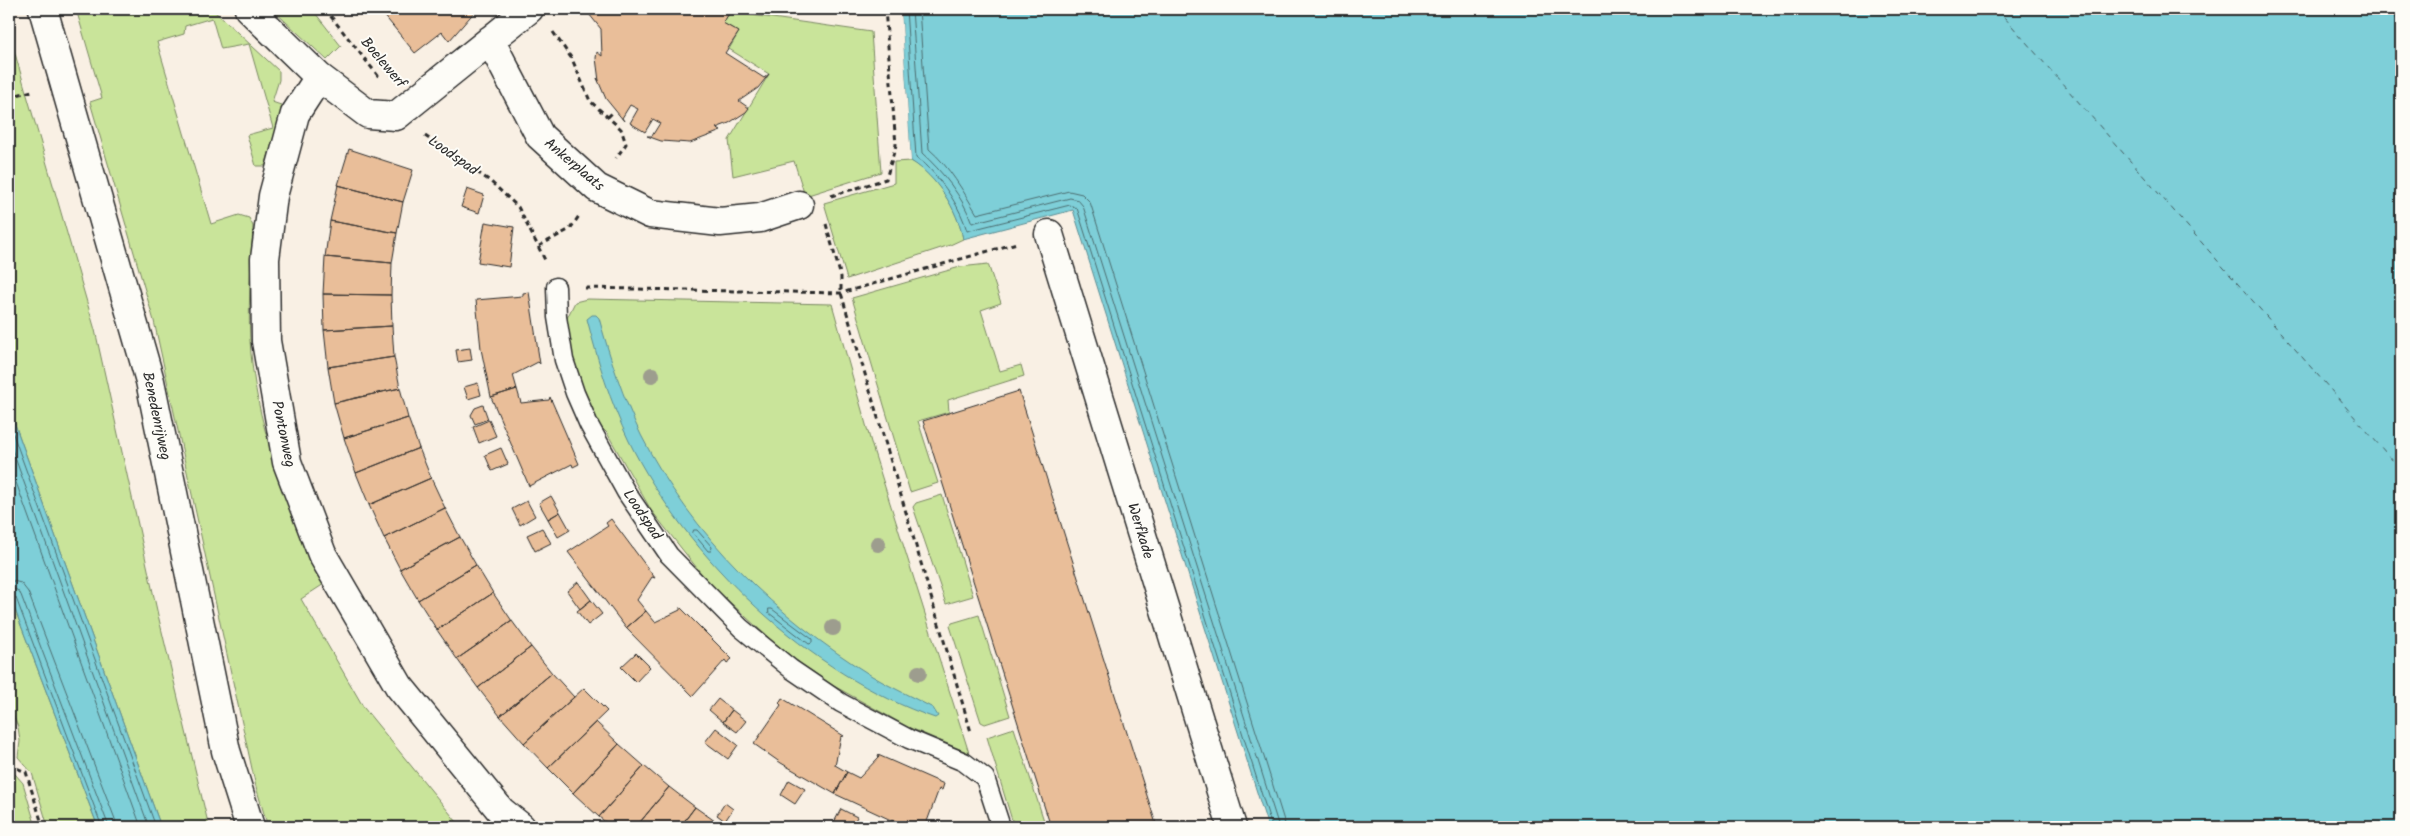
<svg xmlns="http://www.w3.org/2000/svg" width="2410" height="836" font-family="Kalam,sans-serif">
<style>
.green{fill:#c9e49a;stroke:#7a8862}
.water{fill:#7ecfd8;stroke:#5d8d93}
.pier{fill:#f9f0e4}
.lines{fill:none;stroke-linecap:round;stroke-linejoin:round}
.shore{stroke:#4c6d70;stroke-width:1}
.ferry{stroke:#445c5f;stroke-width:1;stroke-dasharray:6 5;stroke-linecap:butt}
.building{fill:#e9be99;stroke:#2b2b2b}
.service-casing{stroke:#2b2b2b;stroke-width:21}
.minor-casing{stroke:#2b2b2b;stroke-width:31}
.tertiary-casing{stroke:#2b2b2b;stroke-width:31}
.path{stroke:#2b2b2b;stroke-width:3;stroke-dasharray:5 4;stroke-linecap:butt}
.service{stroke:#fdfcf7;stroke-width:18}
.minor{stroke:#fdfcf7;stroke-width:28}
.tertiary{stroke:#fdfcf7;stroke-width:28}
.tree{fill:#9d9d8e}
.labels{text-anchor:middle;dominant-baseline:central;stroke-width:4;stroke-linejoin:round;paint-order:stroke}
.street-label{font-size:15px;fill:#2b2b2b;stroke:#fdfcf7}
</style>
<rect width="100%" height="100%" fill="#f9f0e4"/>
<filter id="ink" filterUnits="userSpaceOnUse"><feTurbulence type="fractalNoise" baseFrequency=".02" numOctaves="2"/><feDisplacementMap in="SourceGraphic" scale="10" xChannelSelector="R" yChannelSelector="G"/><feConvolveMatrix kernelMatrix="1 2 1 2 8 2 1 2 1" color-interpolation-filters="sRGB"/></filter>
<g filter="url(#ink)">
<path class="green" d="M76 9H212L279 71V80L272 102 284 106 265 166H256L247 135 273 128 249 44 221 49 212 18 185 26 184 34 157 42 211 224 239 215 249 218 253 226C251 268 247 311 251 354 259 436 290 510 324 584L301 599 364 708 461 827H268L256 787 154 321 90 102 102 98Z
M272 9H312L341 46 327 60Z
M730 12 871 32 881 172 805 196 794 161 733 176 729 140 769 74 729 49 739 32 723 23Z
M9 33 95 330 158 615 209 827H161L9 408Z
M911 161C936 175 958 210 963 239L950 245 847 279 824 203 894 183V162Z
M988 264 1001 303 981 310 1000 371 1021 365 1024 376 948 400 949 412 918 421 938 483 910 492 852 298 960 267Z
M587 299 832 304 872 446 969 753 908 727 834 686 800 663 771 640 708 582 651 510 607 433 595 421 576 378 565 322 575 302Z
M942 495 973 596 946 604 913 507 916 503Z
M9 594 98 827H48L32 773 18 757 20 741 18 727 9 705Z
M979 615 1010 716 985 724 981 722 950 626 952 623Z
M1014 728 1046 827H1014L987 737Z
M15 774 23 783 36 827H9V781Z"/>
<path class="water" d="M901 9H2401V827H1268L1073 210 963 239C958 210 936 176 911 161Z
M592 315H596L599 318C610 358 623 398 641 435 692 536 777 617 872 676 892 688 913 697 933 708L938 716 935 718C811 676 686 558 629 441 610 402 598 361 587 319Z
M9 408 161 827H98L9 594Z"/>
<path class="pier" d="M898 9H901L911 161H908Z"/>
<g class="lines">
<path class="shore" d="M906 9 916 157C920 161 925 163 928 167 944 184 961 208 967 231L1070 205 1077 208 1272 827
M912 9 922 153C942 171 963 197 972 223L1070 198 1078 200 1083 206 1279 827
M919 9 929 149C950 167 963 191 977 214L1069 191 1082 194 1090 202 1286 827
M9 423 156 827
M9 441 149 827
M9 463 141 827
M694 530H697L712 547 711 551H708L693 533Z
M9 580 21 583 28 592 115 819 116 827
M9 588 17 590 21 595 109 827
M9 594 16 598 102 827
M769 609H772L812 639V643L809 644 769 613Z"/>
<path class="ferry" d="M1997 9 2401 470
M2388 9 2401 24"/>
</g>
<path class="building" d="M379 9H477L449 41 442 32 415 53Z
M585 9H725L730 12 723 23 739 32 725 53 764 78 769 74 758 88 739 101 749 108 746 112 729 123 716 128 721 131 690 143 661 141 647 136H652L660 123 653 119 645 132 630 123 638 109 630 105 622 118 624 121 606 99 597 78 599 81 596 58 597 52 602 56 601 29Z
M349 149 413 170 403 202 338 185Z
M338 185 403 202 397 233 330 221Z
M467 189 484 195 479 213 461 207Z
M330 221 397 233 392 263 325 257Z
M485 222 514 227 509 267 478 262Z
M325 257 392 263 391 295 323 294Z
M529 292 540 364 538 362 513 375 517 389 491 397 481 349 476 300 523 296V293Z
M323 294 391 295 392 326 324 330Z
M392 326 394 357 328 367 324 330Z
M470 348 472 360 458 362 456 350Z
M394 357 400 388 334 403 328 367Z
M478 383 481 395 468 399 464 387Z
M400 388 408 418 344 438 334 403Z
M517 389 521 403 549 400 550 397 579 464 573 467 572 464 529 486 491 397Z
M1019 391 1120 711 1157 827H1051L1038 787 923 421Z
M483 405 488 419 475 424 471 415 475 408Z
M408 418 419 448 356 473 344 438Z
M489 420 496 436 479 443 473 427Z
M419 448 431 478 369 505 356 473Z
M501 448 508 464 492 471 485 455Z
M431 478 445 508 384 538 369 505Z
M551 496 560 512 548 519 539 503Z
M527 501 535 516 520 525 512 509Z
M445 508 460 537 400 569 384 538Z
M560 512 570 530 558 537 548 519Z
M611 519 655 578 652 577 637 600 646 611 626 628 568 552 608 526 606 523Z
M542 528 551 543 535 551 527 535Z
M460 537 476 565 418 600 400 569Z
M476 565 493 593 437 630 418 600Z
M578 582 591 600 580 609 567 591Z
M493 593 512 621 457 659 437 630Z
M591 600 602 614 588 625 577 611Z
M680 607 732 659 727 663 725 660 693 696 626 628 646 611 655 622 680 610Z
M512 621 531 647 478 688 457 659Z
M531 647 552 673 500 716 478 688Z
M636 653 650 667 636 682 621 667Z
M552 673 574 697 524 743 500 716Z
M584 688 607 711 548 768 524 743Z
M782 698 844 736 841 737 835 765 847 772 835 794 781 763 754 744 781 705 779 703Z
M718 699 732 710 723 722 709 710Z
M732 710 746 721 737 732 723 722Z
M596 722 619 744 573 793 548 768Z
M716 728 738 745 728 759 705 742Z
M619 744 644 766 599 817 573 793Z
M878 755 944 784 942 790 939 789 925 827H906L835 794 847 772 859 778 879 757Z
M644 766 669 787 636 827H612L599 817Z
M789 780 805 789 795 804 781 795Z
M669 787 695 807 680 827H636Z
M725 803 733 809 725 821 717 815Z
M695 807 722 826 721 827H680Z
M841 809 857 817 851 827 832 826Z"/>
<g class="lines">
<g class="service-casing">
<path id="service" d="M556 287 557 317 564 360 575 393 589 425 626 492 669 555 741 628 791 669 841 703 909 739 964 762 985 778 1001 827"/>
</g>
<g class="minor-casing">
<path id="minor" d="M249 9 319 77 368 114 396 116 529 9
M490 40 540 136 597 188 650 214 720 222 760 218 799 205
M319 77 295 114 273 196 265 259 266 341 287 462 322 554 399 686 501 811 521 827
M1049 234 1232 827"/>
</g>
<g class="tertiary-casing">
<path id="tertiary" d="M43 9 150 381 226 751 250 827"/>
</g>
<path class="path" d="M325 9 379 77
M553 32 572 59 590 101 621 129 626 144 616 158
M9 97 32 91
M608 117 614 111
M425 136 490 181 518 207 545 260
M831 196 886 179 896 145 885 9
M826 224 841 277V293L971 732
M539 246 570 229 579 216
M585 288 841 293 1017 243
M9 765 26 772 43 827"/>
<use href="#service" class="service"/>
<use href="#minor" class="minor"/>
<use href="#tertiary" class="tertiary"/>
</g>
<g class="tree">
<circle cx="652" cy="375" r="8"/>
<circle cx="878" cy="544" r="8"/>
<circle cx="833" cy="628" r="8"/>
<circle cx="919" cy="673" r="8"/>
</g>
</g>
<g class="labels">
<g class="street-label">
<text transform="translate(383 63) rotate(50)">Boelewerf</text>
<text transform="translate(453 156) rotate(35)">Loodspad</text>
<text transform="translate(574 165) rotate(40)">Ankerplaats</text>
<text transform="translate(156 416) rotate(78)">Benedenrijweg</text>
<text transform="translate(283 434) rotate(78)">Pontonweg</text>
<text transform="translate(642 515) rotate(56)">Loodspad</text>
<text transform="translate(1140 531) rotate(73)">Werfkade</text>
</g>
</g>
<rect width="2410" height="836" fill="none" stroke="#fdfcf7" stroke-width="30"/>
<rect x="15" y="15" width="2380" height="806" fill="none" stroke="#2b2b2b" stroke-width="2" filter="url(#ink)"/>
</svg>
